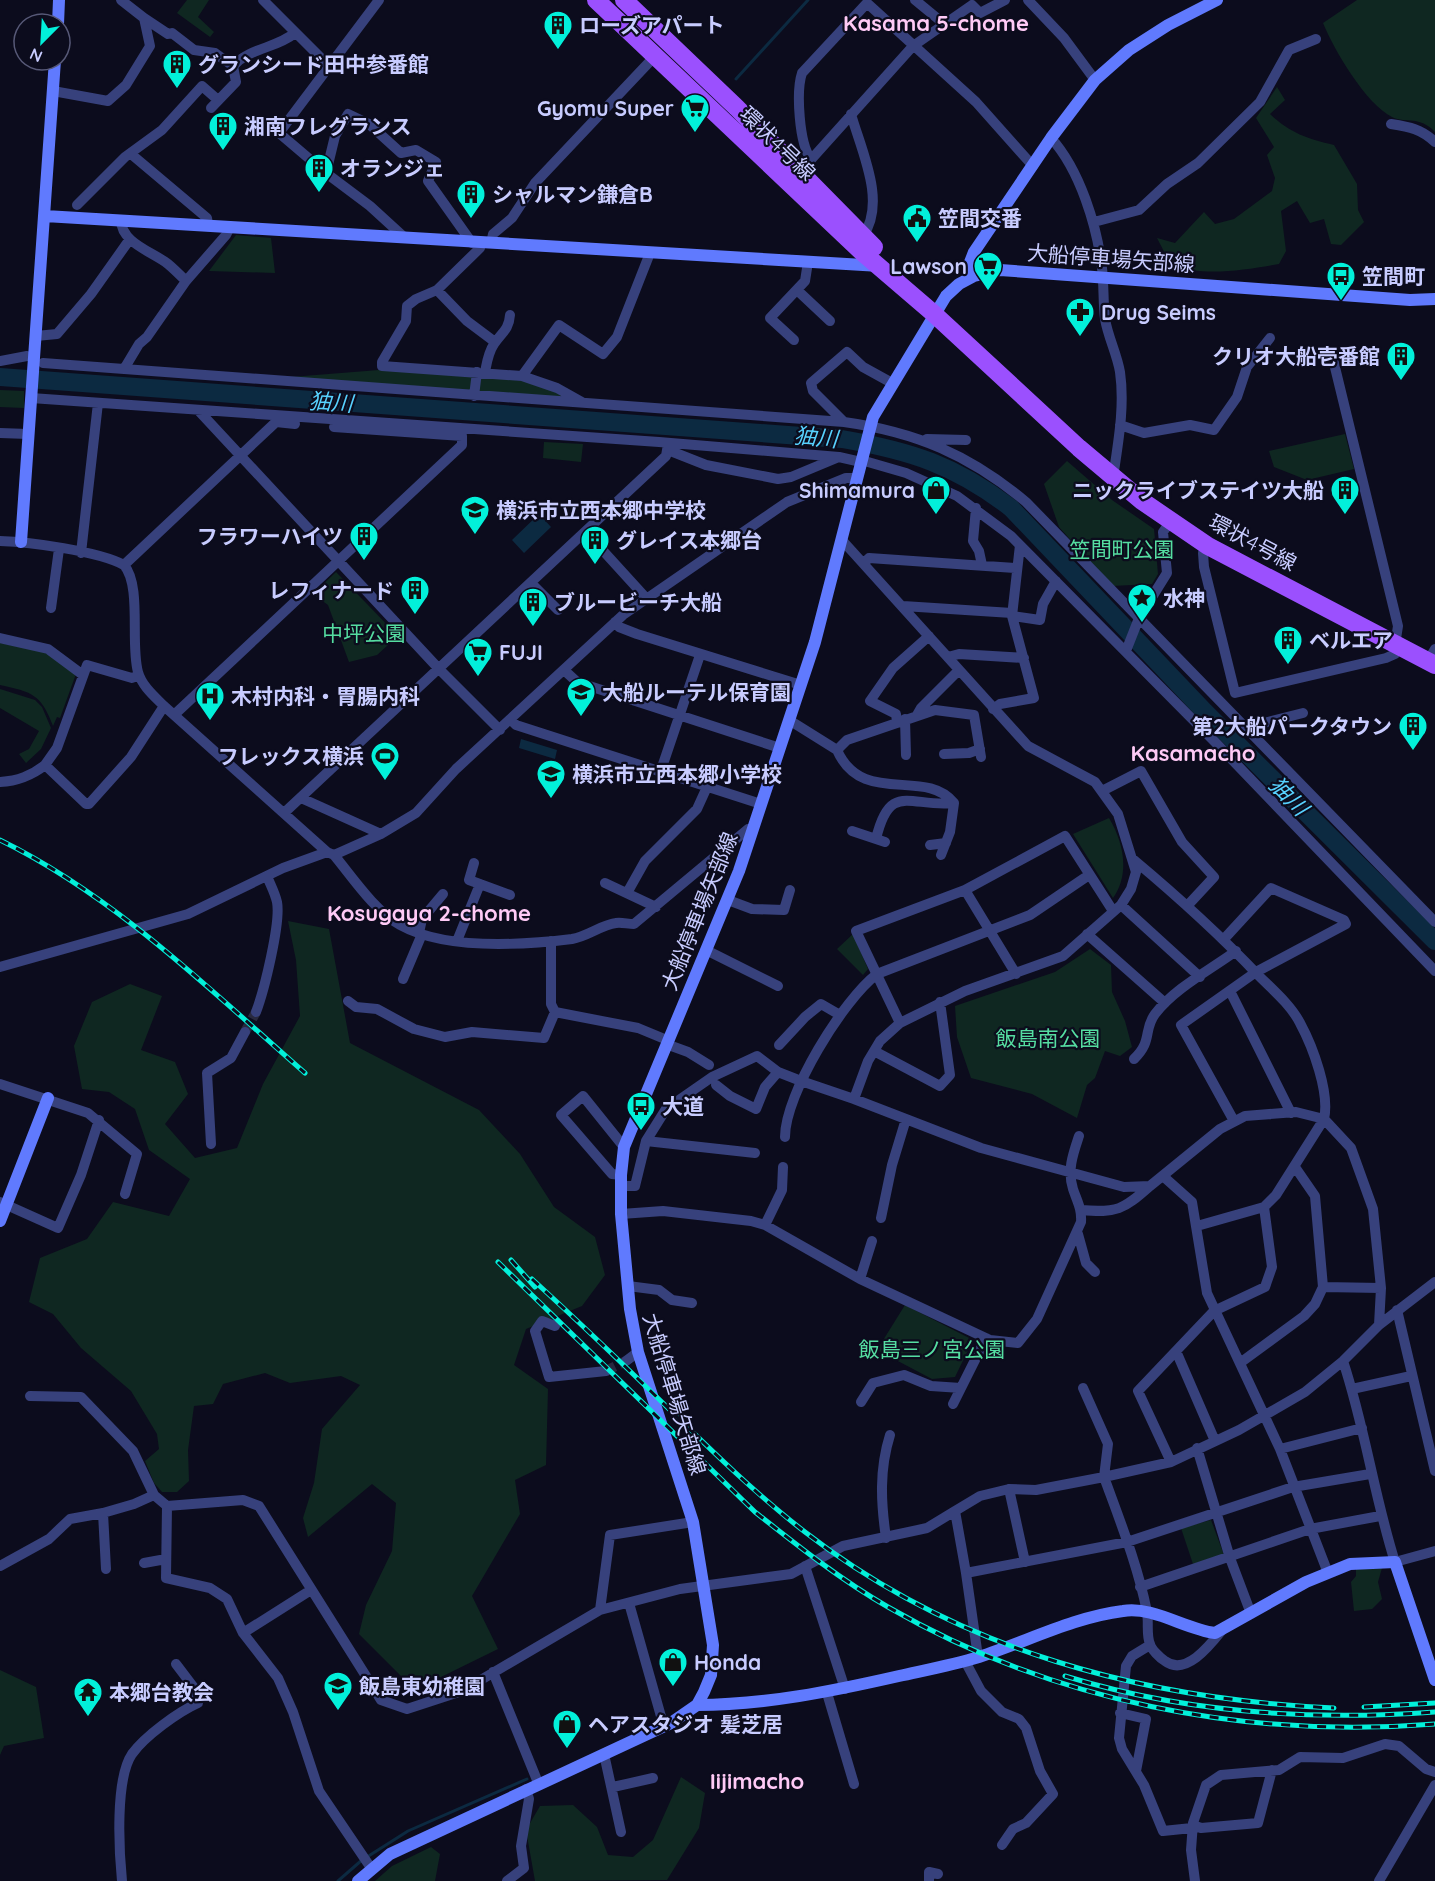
<svg xmlns="http://www.w3.org/2000/svg" width="1435" height="1881" font-family="Quicksand,'Noto Sans JP',sans-serif">
<style>
.green{fill:#0f2721}
.water{fill:#0c2a41}
.lines{fill:none;stroke-linecap:round;stroke-linejoin:round}
.stream{stroke:#0c2a41;stroke-width:3}
.river{stroke:#0c2a41;stroke-width:18}
.street-tunnel{stroke:#28293f;stroke-width:10;stroke-dasharray:10 5;stroke-linecap:butt}
.street{stroke:#37417c;stroke-width:10}
.secondary{stroke:#607afe;stroke-width:12}
.primary{stroke:#9b50fe;stroke-width:18}
.rail-casing{stroke:#02f0da;stroke-width:5}
.rail{stroke:#0c0c1d;stroke-width:3;stroke-dasharray:9;stroke-linecap:butt}
.labels{text-anchor:middle;dominant-baseline:central;stroke-width:4.5;stroke-linejoin:round;paint-order:stroke}
.poi-label{font-size:21px;font-weight:bold;fill:#c8ccff;stroke:#0c0c1d;text-anchor:start}
.street-label{font-size:21px;fill:#c8ccff;stroke:#0c0c1d}
.park-label{font-size:21px;fill:#55dda1;stroke:#0c0c1d}
.neighbourhood-label{font-size:22px;font-weight:bold;fill:#ffcaf6;stroke:#0c0c1d}
.water-label{font-size:22px;font-style:italic;fill:#57d1fe;stroke:#0c0c1d}
</style>
<rect width="100%" height="100%" fill="#0c0c1d"/>
<path class="green" d="M187 0H209L198 17 214 32 210 37 177 13Z
M1357 0H1435V132C1419 115 1407 124 1392 117 1366 104 1334 50 1323 23Z
M1277 87 1285 100 1270 114C1290 133 1308 139 1334 145L1357 184 1358 210 1364 222 1341 245 1331 244 1324 219 1310 223 1297 201 1281 211 1286 251 1279 264C1245 270 1204 277 1171 265L1157 238 1175 243 1204 212 1215 224 1234 219 1272 191 1275 178 1267 155 1274 147 1256 118Z
M236 235 271 238 275 273 209 271Z
M379 370 474 375 472 393 278 378Z
M479 375 530 382 573 399 476 393Z
M0 390 24 391V408L0 407Z
M1345 434 1354 469 1307 480 1274 467 1269 451Z
M544 442 583 444 581 462 543 458Z
M1067 461 1112 500 1154 529 1158 574 1152 584 1112 586 1059 527 1044 484Z
M336 572 398 636 377 655 349 662 328 605 313 594Z
M0 643 47 652 76 674 60 718 57 717 53 726C41 694 32 692 0 685Z
M0 689 35 700 42 707 51 728 41 749 26 763 19 754 29 749 39 731 0 708Z
M1109 818C1124 843 1130 874 1113 898L1073 834Z
M288 921 329 929 350 1043 479 1110 520 1154 554 1207 595 1237 605 1275 582 1306 526 1329 514 1365 548 1389 546 1465 515 1480 520 1514 472 1596 498 1649 441 1677 405 1680 359 1634 366 1605 392 1551 396 1503 372 1484 308 1537 303 1518 314 1483 322 1429 360 1385 341 1376 290 1383 265 1373 223 1384 213 1404 194 1406 188 1450 189 1481 177 1492H162L154 1483 145 1461 159 1449 157 1434 131 1391 81 1348 53 1314 29 1302 40 1258 87 1239 113 1202 169 1216 190 1179 149 1150 135 1109 109 1092 82 1089 74 1046 92 1002 130 984 162 996 141 1050 175 1062 188 1094 165 1124 195 1158 237 1148 263 1084 300 1016 296 960Z
M853 934 868 969 863 975 837 949Z
M1090 949 1111 965 1112 992 1125 1021 1132 1047 1120 1056 1105 1051 1095 1078 1087 1085 1077 1118 1032 1094 971 1078 957 1037 955 1006 1055 972Z
M905 1305 973 1340 955 1377 932 1379 877 1350Z
M1211 1520 1224 1555 1193 1564 1181 1528Z
M1382 1568 1378 1582 1382 1599 1372 1609 1354 1611 1351 1582 1356 1576V1569Z
M0 1670 36 1687 44 1738 4 1746 0 1755Z
M681 1777 705 1793 699 1828 667 1880 535 1881 526 1830 540 1806 573 1805 597 1827 608 1855 633 1857 653 1840Z
M431 1847 440 1854 435 1881H375L392 1866Z"/>
<path class="water" d="M539 514 551 527 524 553 512 540Z
M521 739 557 750 555 759 519 748Z"/>
<g class="lines">
<path class="stream" d="M736 79 808 0
M367 1857 408 1831 527 1779
M338 1881 362 1860"/>
<path class="river" d="M0 377 842 439C911 451 955 465 1011 508L1205 712 1435 941"/>
<path class="street-tunnel" d="M245 1032 256 1012
M606 1371 626 1361"/>
<path class="street" d="M263 0 330 67
M379 0 279 133 326 173 370 206 405 238
M915 0 943 23
M1028 0 1064 38 1095 80
M144 18 168 34 172 33 194 50 215 53 233 66 236 82 211 108
M233 66C251 47 275 49 295 33
M53 91 108 101 126 85 150 46 144 18 121 0
M851 114C861 150 887 202 863 236
M1391 124C1410 127 1421 129 1435 142
M1051 138C1080 170 1097 226 1102 268 1104 285 1103 302 1105 319 1108 337 1117 354 1120 372 1125 407 1118 443 1113 478
M131 154 207 218 208 225
M811 159C799 144 796 91 802 73L867 3 976 102 1033 166
M808 163 913 46 972 5 980 13 1005 0
M326 173 335 136 348 114 369 124 401 153 416 150 436 162 428 181 472 243
M77 205 125 157 162 130 202 86 218 100
M121 220C121 243 153 252 168 264 174 269 180 275 186 281
M1094 222 1139 210 1167 184 1198 163 1260 102 1289 50 1316 39
M480 243V248L437 290 416 299 407 306 406 321 382 362V366L522 376 559 325 603 354 617 337 650 253
M491 243 493 234 512 218 535 183 655 56
M437 290 467 321 495 342
M797 290 830 321
M36 336 57 334 91 294 130 239
M794 340 770 318 805 281 808 262
M1332 355 1398 626 1395 645
M0 361 27 356
M43 363 844 422C916 432 970 455 1026 502L1435 922
M124 369 139 344 147 337 186 281 226 235 230 227
M485 372C487 362 488 353 494 344 501 333 509 330 510 315
M522 376 557 388 582 402
M474 396 477 372
M31 398 659 442 839 457
M198 410 439 669 500 730
M844 422 813 391 811 383 847 352 863 367 892 383
M1120 425 1144 433 1190 425 1214 430 1237 397 1247 367 1270 338
M0 433 28 434
M927 439 966 440
M668 450 706 465 778 479 791 477 839 457 861 462
M868 462 906 473 957 496 1011 536 1217 744 1435 971
M976 508 973 541 979 551 982 565
M586 532 647 599
M841 539 1028 746 1095 782 1118 814 1136 872 1131 889 1121 905 1063 956 965 991 900 1023 880 1041 868 1061 854 1099
M0 541C30 542 98 551 124 565 142 586 130 644 138 672 142 686 154 696 164 706L327 852 334 855C353 878 374 910 400 925 445 950 523 945 572 939 588 936 601 925 616 923 621 922 628 924 634 924L748 829H753
M1208 546 1203 553 1204 567 1235 693 1386 658 1395 654 1399 647
M81 553 98 403
M864 563 869 558 1015 568
M124 565 276 422 295 424
M531 583 558 610
M903 606 1012 613
M51 608 59 549
M1012 616 1040 620 1043 604 1056 581
M615 622 619 627 637 634 801 685
M0 638 48 649 83 675
M1126 651 1139 618 1167 573 1163 532 1170 522
M948 657 959 654 1024 658
M1428 661 1435 649
M564 670 577 682 780 748
M993 709 1000 704 1034 698 1012 616 1020 545
M174 715 462 445V436L334 427
M917 715 921 708 959 670
M905 719 906 755
M511 720 516 725 761 804
M789 720 837 750C862 807 925 767 954 803L950 832 941 855
M897 722 896 714 870 701 893 668 929 636
M1251 732 1264 723 1303 713
M837 750 847 740 935 710 974 715 981 757
M944 754 969 753 980 749
M45 765 57 748 87 665 132 678 139 675
M660 773 700 655
M0 782C18 781 31 776 45 765L86 804H89L131 757 164 706
M1102 791 1141 771 1182 842 1214 877 1188 905
M301 798 381 834
M284 813 666 456 668 444
M852 831 885 842
M876 839C890 780 911 808 954 803
M930 845 946 843
M334 855 381 834 416 813 456 769 623 615 787 502 846 478H857
M1134 860C1177 896 1219 934 1258 975 1272 989 1291 1005 1300 1023 1313 1047 1330 1093 1324 1119L1276 1195 1264 1207 1197 1226
M474 863 469 880 510 895
M605 883 656 907
M965 890 1016 974
M627 893 645 861 697 809 707 787
M728 900 752 909 784 910 790 890
M1121 905 1200 977
M419 933 422 919 443 894
M1087 934 1165 1003
M1224 939 1271 888 1344 920 1346 924 1256 972 1181 1025 1234 1121
M457 941 480 884
M551 941V1004L555 1012 638 1028 667 1040
M706 950 778 986
M0 967 188 914 283 868 327 852
M403 979 422 934
M1230 991 1291 1113
M348 1001 356 1007 377 1009 414 1029 445 1037 472 1032 544 1038 555 1012
M256 1012C264 991 281 923 277 902 275 893 270 884 267 876
M900 1023 856 931 965 890 1065 836 1113 911
M666 1044 688 1052 709 1065
M779 1045 805 1017 821 1004 840 1015
M874 1051 940 1086 950 1075 940 1002
M1134 1059C1153 1041 1143 1030 1155 1014 1175 988 1210 970 1236 951
M0 1084 88 1113 137 1154 125 1194
M716 1085 730 1096 756 1109 765 1087 778 1072
M785 1137C785 1094 843 1000 877 974L1030 915 1089 875
M646 1141 755 1153
M211 1144 207 1073 231 1058 245 1032
M621 1175 612 1174 561 1115 583 1096 624 1147
M1164 1177 1192 1202 1207 1293 1280 1449 1328 1573
M621 1186H635L646 1141 666 1109 712 1077 757 1056 778 1072 801 1081 854 1099 981 1148 1124 1187 1150 1186 1220 1129 1245 1116 1296 1112 1324 1119 1351 1148 1373 1209 1381 1288 1379 1325
M0 1202 58 1228 81 1175 99 1120
M1081 1210C1117 1213 1123 1210 1150 1186
M621 1214 663 1211 751 1221 765 1225 860 1279 990 1340 1018 1343 1037 1319 1081 1222C1082 1209 1077 1201 1073 1189 1067 1170 1073 1154 1079 1136
M881 1218 892 1165 906 1119
M765 1225 782 1190 783 1167
M1078 1234 1086 1263 1095 1272
M860 1279 872 1241
M628 1286 659 1290 672 1300 692 1303
M1323 1287 1381 1288
M1397 1310 1435 1471
M555 1326 542 1321 535 1331 549 1377 606 1371
M1176 1351 1215 1441
M626 1361 638 1352
M1343 1361C1365 1427 1374 1496 1395 1562L1435 1551
M1240 1363 1304 1316 1315 1304 1323 1287 1315 1196 1295 1167
M1352 1389 1411 1376
M30 1396 81 1397 133 1451 154 1495
M861 1402 873 1383 904 1375 931 1386 961 1388
M953 1404 986 1338
M1197 1448 1230 1558 1250 1611
M1280 1449 1362 1428
M1171 1462 1138 1391 1214 1311 1265 1287 1272 1267 1264 1207
M1009 1489 1025 1562
M167 1506 166 1578 210 1588 227 1599 243 1633 278 1678 293 1712 319 1791 371 1868
M955 1511 980 1496 1009 1489 1036 1490 1104 1477 1108 1444 1083 1388
M103 1513 106 1569
M886 1538C881 1503 879 1470 890 1435
M144 1563 166 1559
M0 1566 49 1539 70 1519 103 1513 134 1504 154 1495 167 1506 243 1500 259 1506 381 1700 407 1709 462 1691 600 1610 680 1589 791 1574 843 1546 927 1528 955 1511 966 1573 1127 1542 1293 1487 1370 1474
M805 1566 845 1689
M966 1573 978 1657
M1140 1587 1310 1529 1380 1516
M629 1603 664 1727
M600 1610 610 1535 693 1522
M1223 1629C1211 1644 1186 1677 1165 1661 1160 1658 1151 1649 1150 1644 1146 1635 1149 1622 1147 1612 1138 1566 1120 1521 1104 1477L1171 1462 1239 1430 1305 1392 1343 1361 1379 1325 1435 1282
M243 1633 311 1590
M1150 1645 1132 1656 1126 1666 1119 1738 1122 1749 1144 1785 1163 1831 1192 1828
M965 1661 981 1691 1002 1712 1019 1719 1026 1728 1040 1771 1053 1794 1026 1823 1013 1829 1002 1845
M493 1672 539 1785
M827 1693 854 1784
M1120 1713 1146 1719 1136 1771
M604 1754 621 1832
M613 1787 653 1778
M1193 1825 1201 1828 1258 1823 1272 1770
M122 1881C119 1851 115 1779 132 1754 145 1736 178 1712 198 1703L195 1689 176 1664
M507 1881 524 1868 521 1846 529 1799 526 1789
M929 1881V1872L938 1874
M1195 1881 1191 1850 1193 1823 1206 1785 1221 1775 1279 1770 1300 1757 1343 1758 1385 1744 1399 1746 1426 1769 1435 1772
M1379 1881 1435 1785"/>
<path class="secondary" d="M58 24 59 0
M45 216 880 266
M972 277 967 270 974 252 1051 138 1095 80 1129 50 1168 25 1217 0
M21 542 55 60
M0 1221 48 1098
M697 1705C765 1705 833 1691 899 1676 926 1670 953 1665 979 1657 1026 1642 1074 1617 1123 1611 1153 1606 1185 1629 1215 1633L1306 1582 1350 1564 1395 1562 1435 1680
M358 1881 390 1854 671 1723 697 1705 704 1692 711 1675 713 1645 693 1522 638 1352 630 1309 621 1214V1175L624 1147 739 871 815 642 873 417 946 296 959 284 974 276 1000 270 1410 300 1435 299"/>
<path class="primary" d="M596 0 863 253 933 313 1079 448 1142 501 1208 546 1435 665
M624 0 737 108 874 247"/>
<g class="rail-casing">
<path id="rail" d="M0 840C116 897 209 989 305 1073
M511 1260 535 1287
M498 1262 755 1512C798 1546 841 1580 888 1607 1053 1702 1246 1739 1435 1724
M532 1279C578 1321 624 1365 669 1409 713 1452 757 1495 805 1532 959 1651 1142 1699 1334 1708
M1065 1676C1185 1713 1311 1721 1435 1712
M1364 1707 1435 1703"/>
</g>
<use href="#rail" class="rail"/>
</g>
<defs>
<g id="building-pin" transform="scale(1.5)"><path d="M0 17L-7.5 6A9.5 9.5 0 1 1 7.5 6Z" fill="#02f0da" stroke="#0c0c1d"/><path d="M-4-6H4V6H1V3H-1V6H-4ZM-2.5-4.3h1.7v1.8h-1.7ZM.8-4.3h1.7v1.8H.8ZM-2.5-1h1.7V.8h-1.7ZM.8-1h1.7V.8H.8Z" fill="#111"/></g>
<g id="supermarket-pin" transform="scale(1.5)"><path d="M0 17L-7.5 6A9.5 9.5 0 1 1 7.5 6Z" fill="#02f0da" stroke="#0c0c1d"/><path d="M-6-5.5h2.5l.6 2H6L4.5 2H-2.5L-4.4-4H-6ZM-1.5 3.2a1.3 1.3 0 1 0 .1 0ZM3 3.2a1.3 1.3 0 1 0 .1 0Z" fill="#111"/></g>
<g id="civic-pin" transform="scale(1.5)"><path d="M0 17L-7.5 6A9.5 9.5 0 1 1 7.5 6Z" fill="#02f0da" stroke="#0c0c1d"/><path d="M-.6-6.5H3V-4.5H.6V-3L4-1V1h2V6H-6V1h2V-1L-.6-3ZM-1.2 2.5V6h2.4V2.5Z" fill="#111"/></g>
<g id="bus-pin" transform="scale(1.5)"><path d="M0 17L-7.5 6A9.5 9.5 0 1 1 7.5 6Z" fill="#02f0da" stroke="#0c0c1d"/><path d="M-5-6H5V4H4V6H2V4H-2V6H-4V4H-5ZM-3.5-4V0h7V-4ZM-3.5 1.2v1.5H-2V1.2ZM2 1.2v1.5H3.5V1.2Z" fill="#111"/></g>
<g id="pharmacy-pin" transform="scale(1.5)"><path d="M0 17L-7.5 6A9.5 9.5 0 1 1 7.5 6Z" fill="#02f0da" stroke="#0c0c1d"/><path d="M-2-6h4v4h4v4h-4v4h-4v-4h-4v-4h4Z" fill="#111"/></g>
<g id="shop-pin" transform="scale(1.5)"><path d="M0 17L-7.5 6A9.5 9.5 0 1 1 7.5 6Z" fill="#02f0da" stroke="#0c0c1d"/><path d="M-5-2.5h2.3a2.7 3.5 0 0 1 5.4 0H5L5.5 6h-11ZM-1.5-2.5h3a1.5 2.3 0 0 0-3 0Z" fill="#111"/></g>
<g id="school-pin" transform="scale(1.5)"><path d="M0 17L-7.5 6A9.5 9.5 0 1 1 7.5 6Z" fill="#02f0da" stroke="#0c0c1d"/><path d="M0-5L7-2L0 1L-7-2ZM-4 1L0 2.5L4 1V4Q0 6-4 4Z" fill="#111"/></g>
<g id="sight-pin" transform="scale(1.5)"><path d="M0 17L-7.5 6A9.5 9.5 0 1 1 7.5 6Z" fill="#02f0da" stroke="#0c0c1d"/><path d="M0-6L1.8-2.2L6-1.7L2.9 1.2L3.7 5.4L0 3.3L-3.7 5.4L-2.9 1.2L-6-1.7L-1.8-2.2Z" fill="#111"/></g>
<g id="hospital-pin" transform="scale(1.5)"><path d="M0 17L-7.5 6A9.5 9.5 0 1 1 7.5 6Z" fill="#02f0da" stroke="#0c0c1d"/><path d="M-5-5h3v3.5h4V-5h3V5h-3V1.5h-4V5h-3Z" fill="#111"/></g>
<g id="stadium-pin" transform="scale(1.5)"><path d="M0 17L-7.5 6A9.5 9.5 0 1 1 7.5 6Z" fill="#02f0da" stroke="#0c0c1d"/><path d="M0-5a6.5 5 0 1 0 0 10a6.5 5 0 1 0 0-10ZM-3.5-1.8h7v3.6h-7Z" fill="#111"/></g>
<g id="temple-pin" transform="scale(1.5)"><path d="M0 17L-7.5 6A9.5 9.5 0 1 1 7.5 6Z" fill="#02f0da" stroke="#0c0c1d"/><path d="M0-6L5-2H3V0L6.5 2.5H4V6H1.5V3h-3V6H-4V2.5H-6.5L-3 0V-2H-5Z" fill="#111"/></g>
</defs>
<g fill-rule="evenodd">
<use href="#building-pin" x="558" y="25"/>
<use href="#building-pin" x="177" y="64"/>
<use href="#supermarket-pin" x="695" y="108"/>
<use href="#building-pin" x="223" y="126"/>
<use href="#building-pin" x="319" y="168"/>
<use href="#building-pin" x="471" y="194"/>
<use href="#civic-pin" x="917" y="218"/>
<use href="#supermarket-pin" x="988" y="266"/>
<use href="#bus-pin" x="1341" y="276"/>
<use href="#pharmacy-pin" x="1080" y="312"/>
<use href="#building-pin" x="1401" y="356"/>
<use href="#shop-pin" x="936" y="490"/>
<use href="#building-pin" x="1345" y="490"/>
<use href="#school-pin" x="475" y="510"/>
<use href="#building-pin" x="364" y="536"/>
<use href="#building-pin" x="595" y="540"/>
<use href="#building-pin" x="415" y="590"/>
<use href="#sight-pin" x="1142" y="598"/>
<use href="#building-pin" x="533" y="602"/>
<use href="#building-pin" x="1288" y="640"/>
<use href="#supermarket-pin" x="478" y="652"/>
<use href="#school-pin" x="581" y="692"/>
<use href="#hospital-pin" x="210" y="696"/>
<use href="#building-pin" x="1413" y="726"/>
<use href="#stadium-pin" x="385" y="756"/>
<use href="#school-pin" x="551" y="774"/>
<use href="#bus-pin" x="641" y="1106"/>
<use href="#shop-pin" x="673" y="1662"/>
<use href="#school-pin" x="338" y="1686"/>
<use href="#temple-pin" x="88" y="1692"/>
<use href="#shop-pin" x="567" y="1724"/>
</g>
<g class="labels">
<g class="poi-label">
<text x="579" y="25">ローズアパート</text>
<text x="198" y="64">グランシード田中参番館</text>
<text x="674" y="108" text-anchor="end">Gyomu Super</text>
<text x="244" y="126">湘南フレグランス</text>
<text x="340" y="168">オランジェ</text>
<text x="492" y="194">シャルマン鎌倉B</text>
<text x="938" y="218">笠間交番</text>
<text x="967" y="266" text-anchor="end">Lawson</text>
<text x="1362" y="276">笠間町</text>
<text x="1101" y="312">Drug Seims</text>
<text x="1380" y="356" text-anchor="end">クリオ大船壱番館</text>
<text x="915" y="490" text-anchor="end">Shimamura</text>
<text x="1324" y="490" text-anchor="end">ニックライブステイツ大船</text>
<text x="496" y="510">横浜市立西本郷中学校</text>
<text x="343" y="536" text-anchor="end">フラワーハイツ</text>
<text x="616" y="540">グレイス本郷台</text>
<text x="394" y="590" text-anchor="end">レフィナード</text>
<text x="1163" y="598">水神</text>
<text x="554" y="602">ブルービーチ大船</text>
<text x="1309" y="640">ベルエア</text>
<text x="499" y="652">FUJI</text>
<text x="602" y="692">大船ルーテル保育園</text>
<text x="231" y="696">木村内科・胃腸内科</text>
<text x="1392" y="726" text-anchor="end">第2大船パークタウン</text>
<text x="364" y="756" text-anchor="end">フレックス横浜</text>
<text x="572" y="774">横浜市立西本郷小学校</text>
<text x="662" y="1106">大道</text>
<text x="694" y="1662">Honda</text>
<text x="359" y="1686">飯島東幼稚園</text>
<text x="109" y="1692">本郷台教会</text>
<text x="588" y="1724">ヘアスタジオ 髪芝居</text>
</g>
<g class="street-label">
<text transform="translate(778 143) rotate(44)">環状4号線</text>
<text transform="translate(1111 258) rotate(4)">大船停車場矢部線</text>
<text transform="translate(1253 542) rotate(28)">環状4号線</text>
<text transform="translate(699 911) rotate(-68)">大船停車場矢部線</text>
<text transform="translate(675 1394) rotate(73)">大船停車場矢部線</text>
</g>
<g class="park-label">
<text x="1122" y="549">笠間町公園</text>
<text x="364" y="633">中坪公園</text>
<text x="1048" y="1038">飯島南公園</text>
<text x="932" y="1349">飯島三ノ宮公園</text>
</g>
<g class="neighbourhood-label">
<text x="936" y="23">Kasama 5-chome</text>
<text x="1193" y="753">Kasamacho</text>
<text x="429" y="913">Kosugaya 2-chome</text>
<text x="757" y="1781">Iijimacho</text>
</g>
<g class="water-label">
<text transform="translate(331 402) rotate(4)">㹨川</text>
<text transform="translate(816 437) rotate(5)">㹨川</text>
<text transform="translate(1289 796) rotate(45)">㹨川</text>
</g>
</g>
<g transform="translate(42 42) rotate(204)"><circle r="28" fill="#0c0c1d" stroke="#575977" stroke-width="1.5"/>
<path d="M0-4.5L10 22L0 15L-10 22Z" fill="#02f0da"/>
<text y="-9" font-size="16" font-weight="bold" text-anchor="middle" fill="#c8ccff">N</text>
</g>
</svg>
